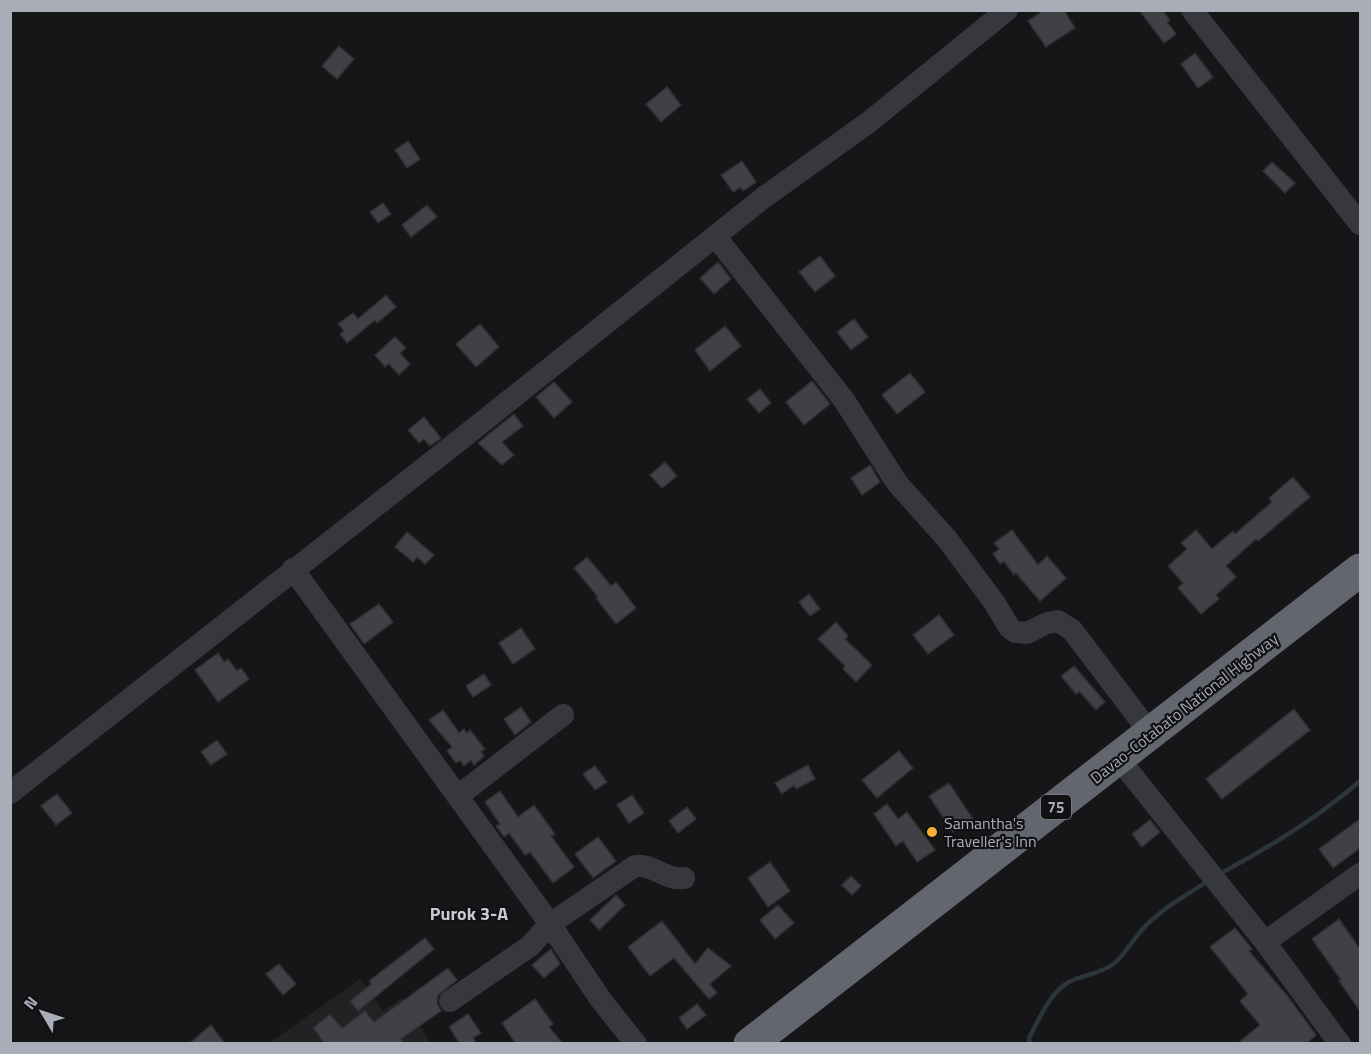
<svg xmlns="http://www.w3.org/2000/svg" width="1371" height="1054" font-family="'Titillium Web',sans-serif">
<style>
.built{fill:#222225}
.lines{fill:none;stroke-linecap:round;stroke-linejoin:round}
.stream{stroke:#2c353c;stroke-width:4.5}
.building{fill:#404145;stroke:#303034;stroke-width:1.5}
.minor{stroke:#37383d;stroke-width:22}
.highway{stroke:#63666e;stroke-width:33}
.poi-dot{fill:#f2b134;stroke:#111113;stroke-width:2}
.labels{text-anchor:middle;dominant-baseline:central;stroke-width:4.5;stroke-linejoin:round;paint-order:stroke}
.shield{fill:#111113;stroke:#7b7e86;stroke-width:1.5}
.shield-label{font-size:15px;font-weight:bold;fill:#a8adb8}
.street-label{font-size:16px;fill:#a8adb8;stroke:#111113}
.poi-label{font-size:16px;fill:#a8adb8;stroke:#111113;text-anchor:start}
.neighbourhood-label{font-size:18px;font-weight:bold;fill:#c9ccd4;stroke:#111113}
</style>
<rect width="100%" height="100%" fill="#161618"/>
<path class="built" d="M360 979 383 1011 402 998 431 1043 268 1044Z"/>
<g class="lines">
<path class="stream" d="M1225 871C1273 845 1319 817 1360 781
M1030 1044 1029 1038C1039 1020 1049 993 1069 982 1082 975 1099 974 1112 965 1124 956 1132 941 1142 930 1159 910 1184 897 1205 883"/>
</g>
<path class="building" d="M1044 10H1064L1075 28 1046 47 1028 21Z
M1139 10H1162L1170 20 1167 22 1176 34 1164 43Z
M339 46 354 59 337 79 322 66Z
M1195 53 1213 77 1198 88 1181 64Z
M667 87 681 105 661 122 646 104Z
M408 141 420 159 407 168 395 150Z
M742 161 756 182 743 191 741 187 733 192 721 175Z
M1272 162 1295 183 1285 193 1263 171Z
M383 203 391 214 378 223 370 212Z
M427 205 437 217 411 237 402 225Z
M820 256 835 276 815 292 799 272Z
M718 262 731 279 714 294 700 278Z
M386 295 396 307 377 323 375 320 347 343 340 334 344 331 338 324 353 313 358 319Z
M854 319 868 337 851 350 837 332Z
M480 324 499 347 476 367 456 344Z
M725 326 741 346 710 371 695 350Z
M395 337 406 348 400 353 410 364 399 375 389 364 385 367 375 355Z
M910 373 925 392 897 414 882 395Z
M812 381 830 404 804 425 786 402Z
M554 382 572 402 554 418 536 397Z
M760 389 771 403 759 413 747 399Z
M514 414 523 426 502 442 514 455 502 465 478 443Z
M424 417 441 438 430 446 424 439 419 443 408 430Z
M665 462 677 476 662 488 650 475Z
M870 465 880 482 862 495 851 478Z
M1293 477 1310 497 1258 541 1256 539 1226 566 1236 577 1216 595 1219 599 1201 614 1178 588 1183 583 1168 566 1187 549 1181 543 1196 530 1212 549 1233 531 1235 534 1272 502 1269 498Z
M1012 530 1038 565 1047 556 1066 578 1040 601 1016 573 1014 575 1004 561 1000 564 993 554 999 549 994 543Z
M407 532 434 555 425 564 417 557 413 562 395 547Z
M587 557 611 586 616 582 636 608 616 624 596 598 598 597 574 568Z
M809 594 820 609 810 616 799 602Z
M379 604 393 622 364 644 350 624Z
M939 615 954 635 928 654 913 635Z
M836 622 848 636 845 639 872 665 856 682 843 669 845 666 818 639Z
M521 628 535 649 513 664 499 643Z
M218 653 224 662 228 659 237 671 241 668 249 679 218 702 195 670Z
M1074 666 1105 702 1096 710 1079 691 1076 694 1061 676Z
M484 674 491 685 473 697 466 686Z
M521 707 531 722 515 735 504 719Z
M1294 709 1310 730 1222 799 1206 779Z
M443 710 459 733 464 729 467 733 470 730 485 749 481 752 484 756 474 765 471 760 464 766 460 760 456 763 447 751 452 747 429 720Z
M217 740 227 754 211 765 201 752Z
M899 751 913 768 877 798 862 780Z
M808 765 815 779 796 789 794 785 782 794 775 783Z
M595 766 607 782 595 790 583 774Z
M949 783 973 819 953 832 929 796Z
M500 791 518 817 534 805 555 834 551 836 574 867 553 883 530 852 525 855 509 833 504 837 496 826 500 824 485 802Z
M57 794 72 813 56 825 41 806Z
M632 795 644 813 629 823 617 805Z
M887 804 898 819 907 812 935 850 917 862 903 841 896 846 874 814Z
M687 807 696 819 678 833 669 821Z
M1360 819V848L1333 868 1319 849Z
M1150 820 1160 832 1142 847 1132 834Z
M598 837 616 861 593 878 575 854Z
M770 862 790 891 768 907 748 878Z
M851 876 861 886 852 895 842 885Z
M616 895 625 905 599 930 590 920Z
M778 905 794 923 775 939 760 920Z
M1339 919 1360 949V1011L1339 981 1341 980 1312 939Z
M662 921 695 964 708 948 731 966 710 984 717 993 709 999 674 958 650 976 628 947Z
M1235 928 1252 949 1249 951 1289 998 1316 1035 1306 1044H1237L1260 1025 1240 1001 1248 994 1210 947Z
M425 938 434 949 358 1011 350 1001 371 984 369 981Z
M551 949 560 964 544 978 532 965Z
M279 964 296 984 283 995 266 974Z
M448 968 457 980 438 995 437 1003 441 1011 401 1039 404 1044H325L313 1028 330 1014 342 1028 365 1011 374 1022Z
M535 999 553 1024 549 1027 563 1044H516L502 1023Z
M697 1004 706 1015 687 1029 679 1018Z
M468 1014 481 1033 473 1038 477 1044H460L449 1027Z
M211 1025 225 1044H189L199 1035Z"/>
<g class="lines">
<path class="minor" d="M1192 10 1360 224
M715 236 844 400 897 483 947 539 994 602 1009 627 1015 632 1027 633 1047 623 1058 621 1072 630 1151 734
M293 569 550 924 530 946 450 1001
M1119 759 1265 942 1340 1044
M10 793 461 439 763 198 869 122 1007 10
M458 796 563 715
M1265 942 1360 874
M636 1044 601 1000 550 924 635 866C652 863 666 881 684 878"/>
<path class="highway" d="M750 1044 1360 570"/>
</g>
<circle class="poi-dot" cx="932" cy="832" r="6"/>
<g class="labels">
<rect class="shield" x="1041" y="795" width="30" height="24" rx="4.5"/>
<g class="shield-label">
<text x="1056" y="807">75</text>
</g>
<g class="street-label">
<text transform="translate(1184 708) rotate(-38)">Davao-Cotabato National Highway</text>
</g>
<g class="poi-label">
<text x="944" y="823">Samantha's<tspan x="944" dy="18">Traveller's Inn</tspan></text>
</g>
<g class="neighbourhood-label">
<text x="469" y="913">Purok 3-A</text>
</g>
</g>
<rect width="1371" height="1054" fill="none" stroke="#a8adb8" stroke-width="24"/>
<g transform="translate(42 1012) rotate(309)" stroke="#111113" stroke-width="4.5" paint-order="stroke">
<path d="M0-4.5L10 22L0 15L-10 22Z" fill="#a8adb8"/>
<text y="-9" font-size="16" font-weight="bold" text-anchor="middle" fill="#a8adb8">N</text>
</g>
</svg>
